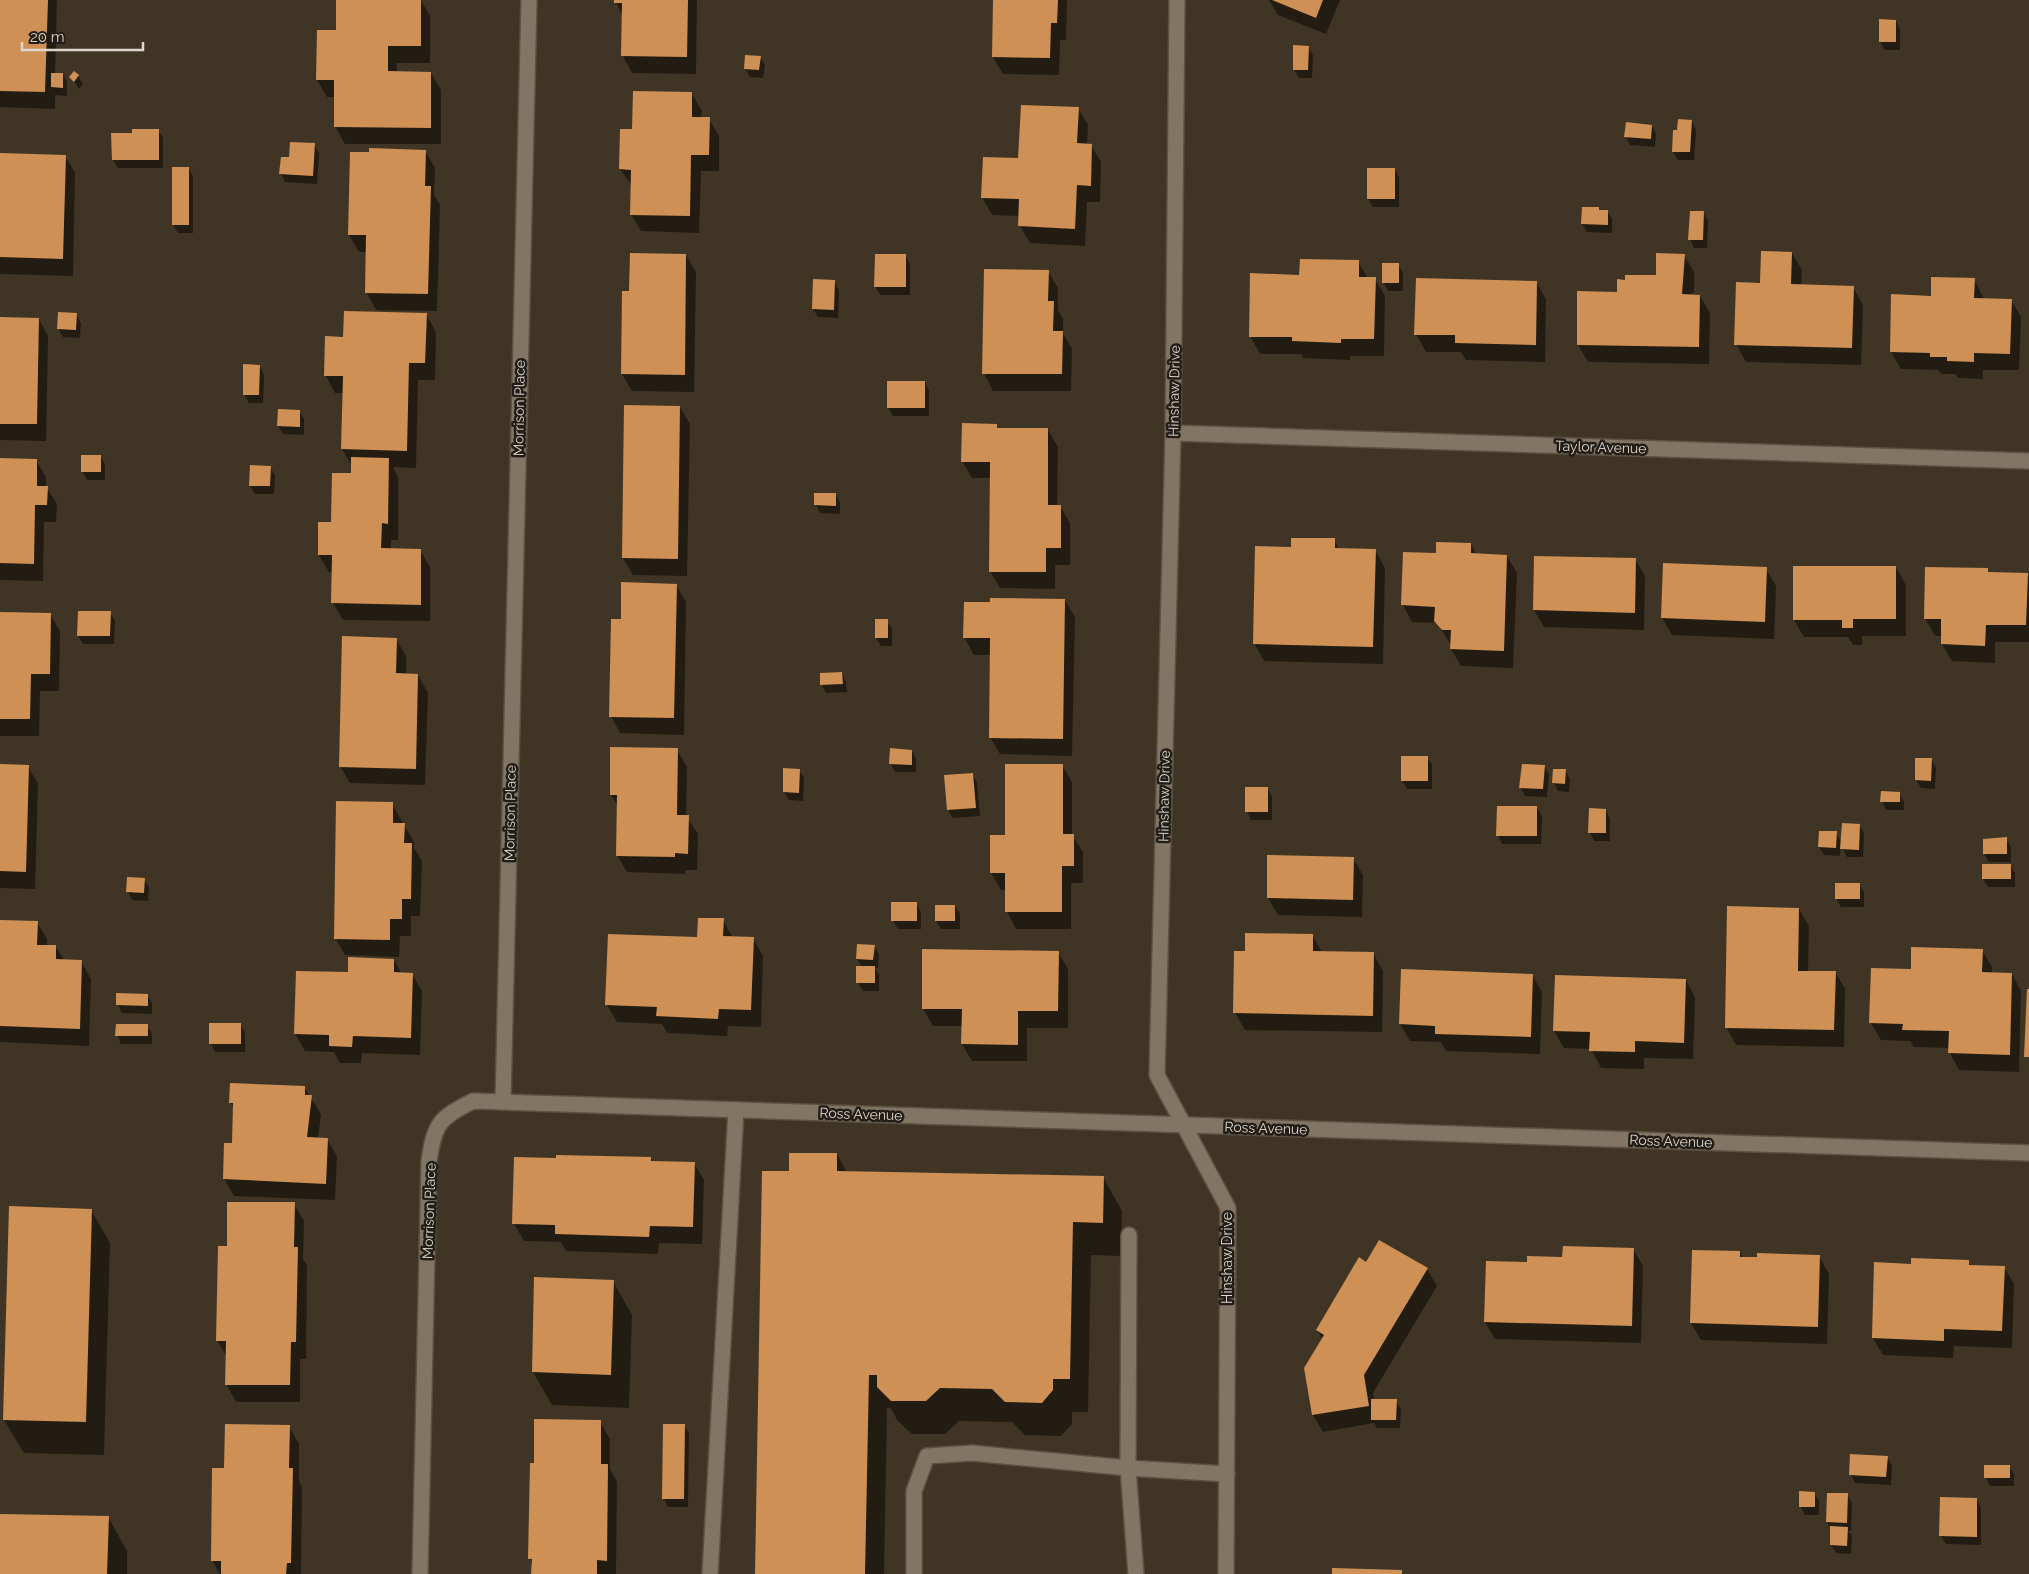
<svg xmlns="http://www.w3.org/2000/svg" width="2029" height="1574" font-family="Raleway,sans-serif">
<style>
.shadow{fill:#0007}
.building{fill:#ce9055}
.lines{fill:none;stroke-linecap:round;stroke-linejoin:round}
.service-casing{stroke:#5a5043;stroke-width:18}
.minor-casing{stroke:#5a5043;stroke-width:18}
.service{stroke:#827564;stroke-width:15}
.minor{stroke:#827564;stroke-width:15}
.labels{text-anchor:middle;dominant-baseline:central;stroke-width:5;stroke-linejoin:round;paint-order:stroke}
.street-label{font-size:14px;fill:#ded7cd;stroke:#221d16}
</style>
<rect width="100%" height="100%" fill="#403525"/>
<path class="shadow" d="M0 0H57L55 74H63L67 82V96L55 95V109L0 107Z
M338 0H421L430 16V63H397V72L431 73 441 90V144H345L335 126V97H327L317 80 337 31Z
M615 0H697L696 74 632 73 623 56V17Z
M994 0H1067L1066 40H1060L1059 75 1003 74 993 57Z
M1269 0H1340L1326 34 1278 15Z
M1881 20 1896 21 1900 29V50H1885L1880 42Z
M1308 47 1313 55 1312 78H1299L1294 70Z
M760 57 765 65 763 78 750 77 745 69Z
M78 76 83 84 79 89 71 77Z
M692 94 702 111 701 118 709 119 719 136V171H701L699 233 641 231 631 214 632 186 620 169 633 130Z
M1078 108 1088 125 1087 145H1091L1101 162 1100 202H1087L1085 246 1030 243 1020 226V216L992 215 982 197 1020 159Z
M1692 121 1696 130 1694 160H1678L1673 152Z
M1652 126 1656 134 1655 147 1630 145 1626 137Z
M158 130 163 138V168H118L113 160 134 134Z
M314 144 319 153 317 184 285 182 281 174 290 159Z
M425 151 435 168 434 195 440 205 437 311 376 310 367 293V252H359L349 235 351 153Z
M0 154 65 156 75 173 73 276 0 274Z
M188 168 193 176V233H178L173 224Z
M1395 169 1399 178V207H1373L1368 199Z
M1599 208 1600 211H1607L1612 219V233L1587 232 1582 224Z
M1703 212 1708 220 1707 248H1694L1690 239Z
M1792 253 1802 270 1801 286 1853 287 1863 305 1861 365 1746 362 1736 344 1761 284Z
M686 255 696 272 694 392 632 391 622 374 624 292 631 293Z
M1684 255 1694 272V293H1691V296H1700L1710 313 1709 364 1588 362 1578 345 1579 293H1618L1657 277Z
M906 256 910 264V295H880L875 286Z
M1358 262 1368 278 1375 279 1385 296 1384 356H1350V360L1303 358 1301 354H1260L1250 336 1300 276Z
M1398 264 1403 273V291H1388L1383 282Z
M1048 271 1058 288V310L1063 319V333L1072 349 1071 391H993L984 373Z
M1974 279 1984 299 2011 300 2021 317 2019 370H1983V379L1958 378 1955 374H1941L1938 370 1901 369 1891 352 1932 297Z
M834 281 839 290 838 318 818 317 813 309Z
M1536 282 1546 299 1545 362 1466 360 1461 352H1426L1416 334Z
M76 314 81 323 80 338 63 337 58 328Z
M426 314 436 332 435 380H418L416 468 393 467 398 477V540H391V549L420 550 430 567V621L343 620 333 603V572H329L319 555 352 474V466L342 449 344 393H335L326 376 345 338Z
M0 318 39 319 48 336 46 441 0 440Z
M260 366 264 375 263 403H249L244 394Z
M925 382 929 391V416H893L888 407Z
M680 407 690 424 687 576 633 575 623 558Z
M279 410 299 411 304 419V435L283 434 278 426Z
M996 425 999 430H1048L1058 447 1057 506H1060L1070 523V565H1055V589L1000 588 990 571 991 478H972L962 461Z
M100 456 105 464V480H87L82 471Z
M0 459 36 460 46 477V487L57 504 56 522H44L43 581 0 580Z
M270 467 275 475 274 494H255L250 486Z
M836 494 840 503V514L820 513 816 505Z
M1334 540 1339 549 1375 550 1385 568 1383 664 1264 661 1254 643 1292 549Z
M1471 544 1476 554 1507 556 1517 573 1513 668 1461 666 1451 649V645L1437 623 1412 622 1403 605 1437 554Z
M1635 559 1645 576 1644 630 1544 627 1534 610Z
M1896 567 1906 585V636H1862V645H1853L1848 637H1804L1794 620Z
M1766 569 1776 586 1774 639 1672 635 1662 618Z
M1987 569 1989 573 2027 574 2029 578V642H1995V663L1952 661 1942 644V636H1935L1925 618Z
M676 585 686 602 684 735 620 733 611 716 622 620Z
M1065 600 1075 617 1072 756 1000 754 990 737 991 655H974L964 637Z
M0 613 50 614 60 631 59 691H40L39 736H0Z
M110 613 115 621 114 644H83L78 636Z
M887 621 892 629V646H881L876 638Z
M396 639 406 656V675H418L428 693 425 785 350 783 340 766Z
M842 673 846 682 847 692 826 693 822 685Z
M677 750 687 767 686 816 698 834 697 870H685V874L627 872 617 855 618 806 611 795Z
M912 751 916 759V772H895L891 764Z
M1402 757H1427L1432 765V789H1407L1402 781Z
M1932 760 1936 768 1935 789 1921 788 1916 780Z
M1062 765 1072 782V835L1083 852V883H1071V929H1016L1007 912V890H1001L991 873 1007 837Z
M0 766H28L38 784 35 889 0 888Z
M1544 766 1549 775 1547 797 1525 796 1521 788Z
M799 770 804 778 803 801 789 800 784 792Z
M1565 770 1570 779 1569 792 1558 791 1554 783Z
M972 774 977 782 980 816 953 818 948 810 945 776Z
M1268 789 1272 797V820H1251L1247 811Z
M1899 793 1904 802V810H1886L1882 801Z
M392 804 414 842V848L422 861 420 916H411V936H400L399 957 345 955 335 938Z
M1537 808 1542 816 1541 844H1502L1498 836Z
M1606 810 1610 819V841H1594L1590 833Z
M1859 825 1864 833 1863 857H1847L1841 846 1840 856 1824 855 1819 847 1820 832 1836 833 1842 843Z
M2006 839 2011 847V862H1989L1984 854Z
M1353 858 1363 875 1362 917 1278 915 1268 898Z
M2010 865 2015 873V887H1988L1983 879Z
M144 879 149 887 148 901 132 900 128 892Z
M1859 884 1864 892V907H1841L1836 898Z
M916 903 921 912V929H898L893 921Z
M955 906 960 914V929H941L936 921Z
M1799 909 1809 926 1808 972H1835L1845 989 1844 1047 1736 1045 1726 1027Z
M723 920 733 938H753L763 956 761 1027 728 1026 727 1036 667 1033 662 1024 617 1022 607 1005 609 935 699 939Z
M0 921 37 922 47 939V946L56 947 64 960 81 961 91 979 89 1046 0 1042Z
M1312 935 1322 952 1373 953 1383 971 1382 1032 1245 1030 1235 1013 1236 952H1246Z
M874 946 879 954 878 968H875L879 975V991H863L858 983 862 967 857 959Z
M1982 950 1992 967V974H2012L2021 991 2019 1072 1959 1070 1950 1053V1048L1914 1047 1910 1041 1881 1040 1871 1023 1912 970Z
M1058 952 1068 969V1028H1027V1061H972L962 1044V1026H933L923 1008Z
M394 960 402 974H412L422 991 420 1055 362 1053 361 1063H340L334 1052 305 1051 295 1034 297 972 349 974Z
M1532 975 1542 992 1540 1054 1446 1051 1441 1042 1410 1041 1400 1024Z
M1686 980 1695 998 1693 1059 1644 1058V1069L1601 1068 1591 1049 1564 1048 1554 1031Z
M118 995H147L152 1003V1014L122 1013 118 1005Z
M240 1024 245 1032V1052H215L211 1044Z
M147 1026 152 1034V1044H121L117 1035Z
M304 1087 321 1114 318 1139H327L337 1156 335 1200 234 1196 224 1179 225 1144H234L235 1110 230 1102Z
M837 1154 847 1173 1103 1177 1122 1211 1121 1256 1091 1255 1088 1412H1072V1424L1061 1436 1025 1435 1012 1422 959 1421 945 1434H912L897 1420 891 1408H887L884 1574H756L790 1172Z
M651 1158 653 1162 694 1163 704 1180 702 1244 659 1243 658 1254 566 1251 561 1242 524 1241 514 1224Z
M294 1204 304 1221 303 1259 307 1265 306 1359H300V1402H236L226 1384 227 1357 217 1340 228 1248Z
M10 1208 91 1210 110 1243 104 1455 24 1453 4 1420Z
M1633 1249 1643 1266 1641 1343 1495 1339 1485 1322 1528 1264Z
M1740 1252 1743 1258 1819 1256 1829 1274 1827 1344 1701 1340 1691 1323Z
M1968 1261 1971 1266 2004 1267 2014 1284 2012 1348 1954 1346 1953 1358 1883 1355 1873 1338 1912 1265Z
M1366 1264 1427 1269 1437 1286 1373 1393 1374 1400 1396 1401 1401 1409 1400 1428H1377L1374 1423 1323 1432 1313 1415 1323 1340 1317 1330Z
M536 1279 613 1281 632 1315 629 1408 552 1405 533 1372Z
M600 1422 610 1439V1469L617 1482 616 1574H532L533 1564 530 1559 531 1464H535Z
M664 1425H684L689 1433 688 1507H668L664 1499Z
M289 1426 299 1444V1481L302 1487 301 1574H220L212 1560 225 1469Z
M1887 1457 1892 1466 1891 1485 1855 1483 1851 1475Z
M2009 1466 2014 1474V1486H1990L1985 1477Z
M1814 1493 1819 1501V1515H1805L1800 1506Z
M1847 1494 1852 1503 1851 1531H1848L1852 1536 1851 1554 1836 1553 1831 1545V1529L1827 1522Z
M1941 1499H1977L1981 1508V1545L1946 1544 1941 1536Z
M0 1515 108 1517 127 1551V1574H0Z"/>
<path class="building" d="M0 0H48L45 92 0 91Z
M336 0H421V46H388V71L431 72V128L334 127V80H316L317 30H336Z
M614 0H688L687 57 621 56 622 3H614Z
M993 0H1058L1057 23H1051L1050 58 992 57Z
M1272 0H1323L1316 18Z
M1879 19 1896 20V42H1879Z
M1293 45 1309 46 1308 70H1293Z
M745 55 761 56 759 70 744 69Z
M74 71 79 75 74 82 69 77Z
M51 73H63V88L51 87Z
M633 91 692 92V117H710L709 155H691L690 216 630 215 631 170 619 169 620 129H632Z
M1021 105 1079 107 1077 143 1092 144 1091 186 1077 185 1075 229 1018 226 1019 199 981 198 983 157 1018 158Z
M1678 119 1692 120 1690 152H1672L1673 130H1677Z
M1626 122 1652 125 1651 139 1624 137Z
M132 129H159V160H112L111 133H132Z
M290 142 315 143 313 176 279 174 281 157H289Z
M369 148 426 150 425 186H431L428 294 365 293 366 235H348L350 152H369Z
M0 153 66 155 63 259 0 257Z
M172 167H189V225H172Z
M1367 168H1395V199H1367Z
M1582 207H1599V210H1608V225L1581 224Z
M1690 211H1704L1703 240H1688Z
M1761 251 1792 252 1791 284 1854 286 1852 348 1734 345 1736 282 1760 283Z
M630 253 686 254 685 375 621 374 622 291H629Z
M1656 253 1685 254 1682 294 1700 295 1699 347 1577 345V291L1617 292V279L1625 280V275H1656Z
M875 254H906V287H874Z
M1300 259 1359 260V277H1376L1374 339H1341V343L1292 341V337H1249L1250 273 1299 275Z
M1382 263H1399V283H1382Z
M984 269 1049 270 1048 301H1054L1053 331H1063L1062 374H982Z
M1931 277 1975 278 1974 298 2012 299 2010 354 1974 353V362L1947 361V357H1930V353L1890 352 1891 294 1931 296Z
M1416 278 1537 281 1536 345 1455 343V335H1414Z
M813 279 835 280 834 310 812 309Z
M344 311 427 313 425 363H409L407 451 341 449 343 376H324L325 336 343 337Z
M58 312 77 313 76 330 57 329Z
M0 317 39 318 37 424H0Z
M243 364 260 365 259 395H243Z
M887 381H925V408H887Z
M624 405 680 406 678 559 622 558Z
M278 409 300 410V427L277 426Z
M962 423 997 424V428H1048V505H1061V548H1046V572H989L990 462H961Z
M81 455H101V472H81Z
M351 457 389 458 388 524 382 523 381 548 421 549V605L331 603 332 555H318V522H331L332 473H351Z
M0 458 37 459V486H48L47 505H35L34 564 0 563Z
M250 465 271 466 270 486H249Z
M814 493H836V506L814 505Z
M1291 538H1335V548L1376 549 1373 647 1253 644 1255 546 1291 547Z
M1436 542 1471 543V553L1507 555 1504 651 1450 649 1451 630H1442L1434 621 1435 607 1401 605 1403 552 1436 553Z
M1534 556 1636 558 1635 613 1533 610Z
M1663 563 1767 567 1765 622 1661 618Z
M1793 566H1896V619H1853V628H1842V620H1793Z
M1925 567 1988 568V572L2028 573 2026 625H1986L1985 646 1941 644V619H1924Z
M621 582 677 584 674 718 609 717 611 619H621Z
M990 598 1065 599 1063 739 989 738 990 638H963L964 602H990Z
M78 611H111L110 636H77Z
M0 612 51 613 50 674H31L30 719H0Z
M875 619H888V638H875Z
M342 636 397 638 396 673 418 674 416 769 339 767Z
M842 672 843 684 820 685V673Z
M610 747 678 748 677 815H689L688 854 675 853V857L616 856 617 795H610Z
M890 748 912 750V765L889 764Z
M1401 756H1428V781H1401Z
M1915 758H1932L1931 781 1915 780Z
M0 764 29 765 26 872 0 871Z
M1005 764H1063V834H1074V866H1062V912H1005V873H990V835H1005Z
M1522 764 1545 765 1543 789 1519 788Z
M783 768 800 769 799 793 783 792Z
M1553 769H1566L1565 784 1552 783Z
M973 773 976 808 947 810 944 775Z
M1245 787H1268V812H1245Z
M1881 791 1900 792V802H1880Z
M336 801 393 802V823H405L404 843H412L411 899H402V919H390V940L334 939Z
M1497 806H1537V836H1496Z
M1589 808 1606 809V833H1588Z
M1842 823 1860 824 1859 850 1840 849Z
M1819 831H1837L1836 848 1818 847Z
M2007 837V854H1983V839Z
M1267 855 1354 857 1353 900 1267 898Z
M1982 864H2011V879H1982Z
M127 877 145 878 144 893 126 892Z
M1835 883H1860V899H1835Z
M891 902H917V921H891Z
M935 905H955V921H935Z
M1727 906 1799 908 1798 971H1836L1834 1030 1725 1028Z
M698 918H724L723 936 754 937 751 1010 719 1009 718 1019 656 1016 657 1007 605 1005 608 934 697 937Z
M0 920 38 921 37 945H56V959L82 960 80 1029 0 1026Z
M1245 933 1313 934V951L1374 952 1373 1016 1233 1013 1234 951H1245Z
M857 944 875 945 873 960 856 959Z
M1911 947 1983 949 1982 972 2012 973 2010 1055 1948 1053 1949 1031 1902 1030 1903 1024 1869 1023 1871 968 1911 969Z
M922 949 1059 951 1058 1011H1018V1045L961 1044 962 1009H922Z
M348 957 394 959V972L413 973 411 1038 353 1036 352 1047 329 1046V1035L294 1034 296 971 348 972Z
M856 966H875V983H856Z
M1401 969 1533 974 1531 1037 1435 1034V1026L1399 1024Z
M1555 975 1686 979 1684 1043 1635 1041V1052L1589 1051 1590 1032 1553 1031Z
M2027 989H2029V1057H2024Z
M116 993 148 994V1006L116 1005Z
M209 1023H241V1044H209Z
M116 1024H148V1036H115Z
M230 1083 305 1086V1095H312L307 1137 328 1138 326 1184 223 1179 224 1143H232L233 1103H229Z
M789 1153H837V1171L1104 1176 1103 1223 1073 1222 1070 1379H1053V1390L1042 1403 1005 1402 992 1389 940 1388 926 1401H891L877 1387V1375H869L865 1574H755L762 1171H789Z
M556 1155 651 1157V1161L695 1162 693 1227 650 1226 649 1237 555 1234V1225L512 1224 514 1157 556 1158Z
M227 1202H295L294 1247H298L296 1342H291L290 1385H225L226 1341H216L218 1246H227Z
M9 1206 92 1209 86 1422 3 1420Z
M1379 1240 1428 1268 1364 1375 1369 1406 1312 1415 1304 1368 1324 1335 1316 1330 1359 1257 1366 1262Z
M1563 1246 1634 1248 1632 1326 1484 1322 1486 1261 1527 1262V1256L1562 1257Z
M1692 1250 1740 1251V1257H1757V1253L1820 1255 1818 1327 1690 1323Z
M1911 1258 1969 1260V1265L2005 1266 2002 1331 1944 1329V1341L1872 1338 1874 1262 1911 1264Z
M534 1277 614 1280 611 1375 532 1372Z
M1371 1399H1397L1396 1420H1371Z
M534 1419 601 1420V1464H608L607 1561 597 1560V1574H531L532 1559H528L530 1463H534Z
M225 1424 290 1425 289 1468H293L291 1563H287L286 1574H221V1561H211L212 1468H224Z
M663 1424H685L684 1499H662Z
M1850 1454 1888 1456 1886 1477 1849 1475Z
M1984 1465H2010V1478H1984Z
M1799 1491 1815 1492V1507H1799Z
M1827 1493H1848L1847 1523 1826 1522Z
M1940 1497 1977 1498V1537L1939 1536Z
M0 1514 109 1516 107 1574H0Z
M1830 1526 1848 1527 1847 1546 1830 1545Z
M1332 1568 1402 1570V1574H1332Z"/>
<g class="lines">
<g class="service-casing">
<path id="service" d="M1129 1235 1128 1468 1136 1574
M710 1574 736 1110
M914 1574V1491L927 1456 972 1453 1128 1468 1227 1474"/>
</g>
<g class="minor-casing">
<path id="minor" d="M1177 0 1173 433 1157 1075 1228 1208 1226 1574
M1173 433 2029 461
M503 1102 529 0
M420 1574 429 1162C434 1124 439 1118 473 1101L2029 1153"/>
</g>
<use href="#service" class="service"/>
<use href="#minor" class="minor"/>
</g>
<g class="labels">
<g class="street-label">
<text transform="translate(1174 391) rotate(-89)">Hinshaw Drive</text>
<text transform="translate(519 408) rotate(-89)">Morrison Place</text>
<text transform="translate(1601 447) rotate(2)">Taylor Avenue</text>
<text transform="translate(1164 796) rotate(-89)">Hinshaw Drive</text>
<text transform="translate(510 813) rotate(-89)">Morrison Place</text>
<text transform="translate(861 1114) rotate(2)">Ross Avenue</text>
<text transform="translate(1266 1128) rotate(2)">Ross Avenue</text>
<text transform="translate(1671 1141) rotate(2)">Ross Avenue</text>
<text transform="translate(429 1211) rotate(-88)">Morrison Place</text>
<text transform="translate(1227 1258) rotate(-90)">Hinshaw Drive</text>
</g>
</g>
<path d="M22 42v8h121v-8" fill="none" stroke="#ded7cd" stroke-width="2.5"/>
<text x="30" y="42" font-size="15" fill="#ded7cd" stroke="#221d16" stroke-width="4" paint-order="stroke">20 m</text>
</svg>
